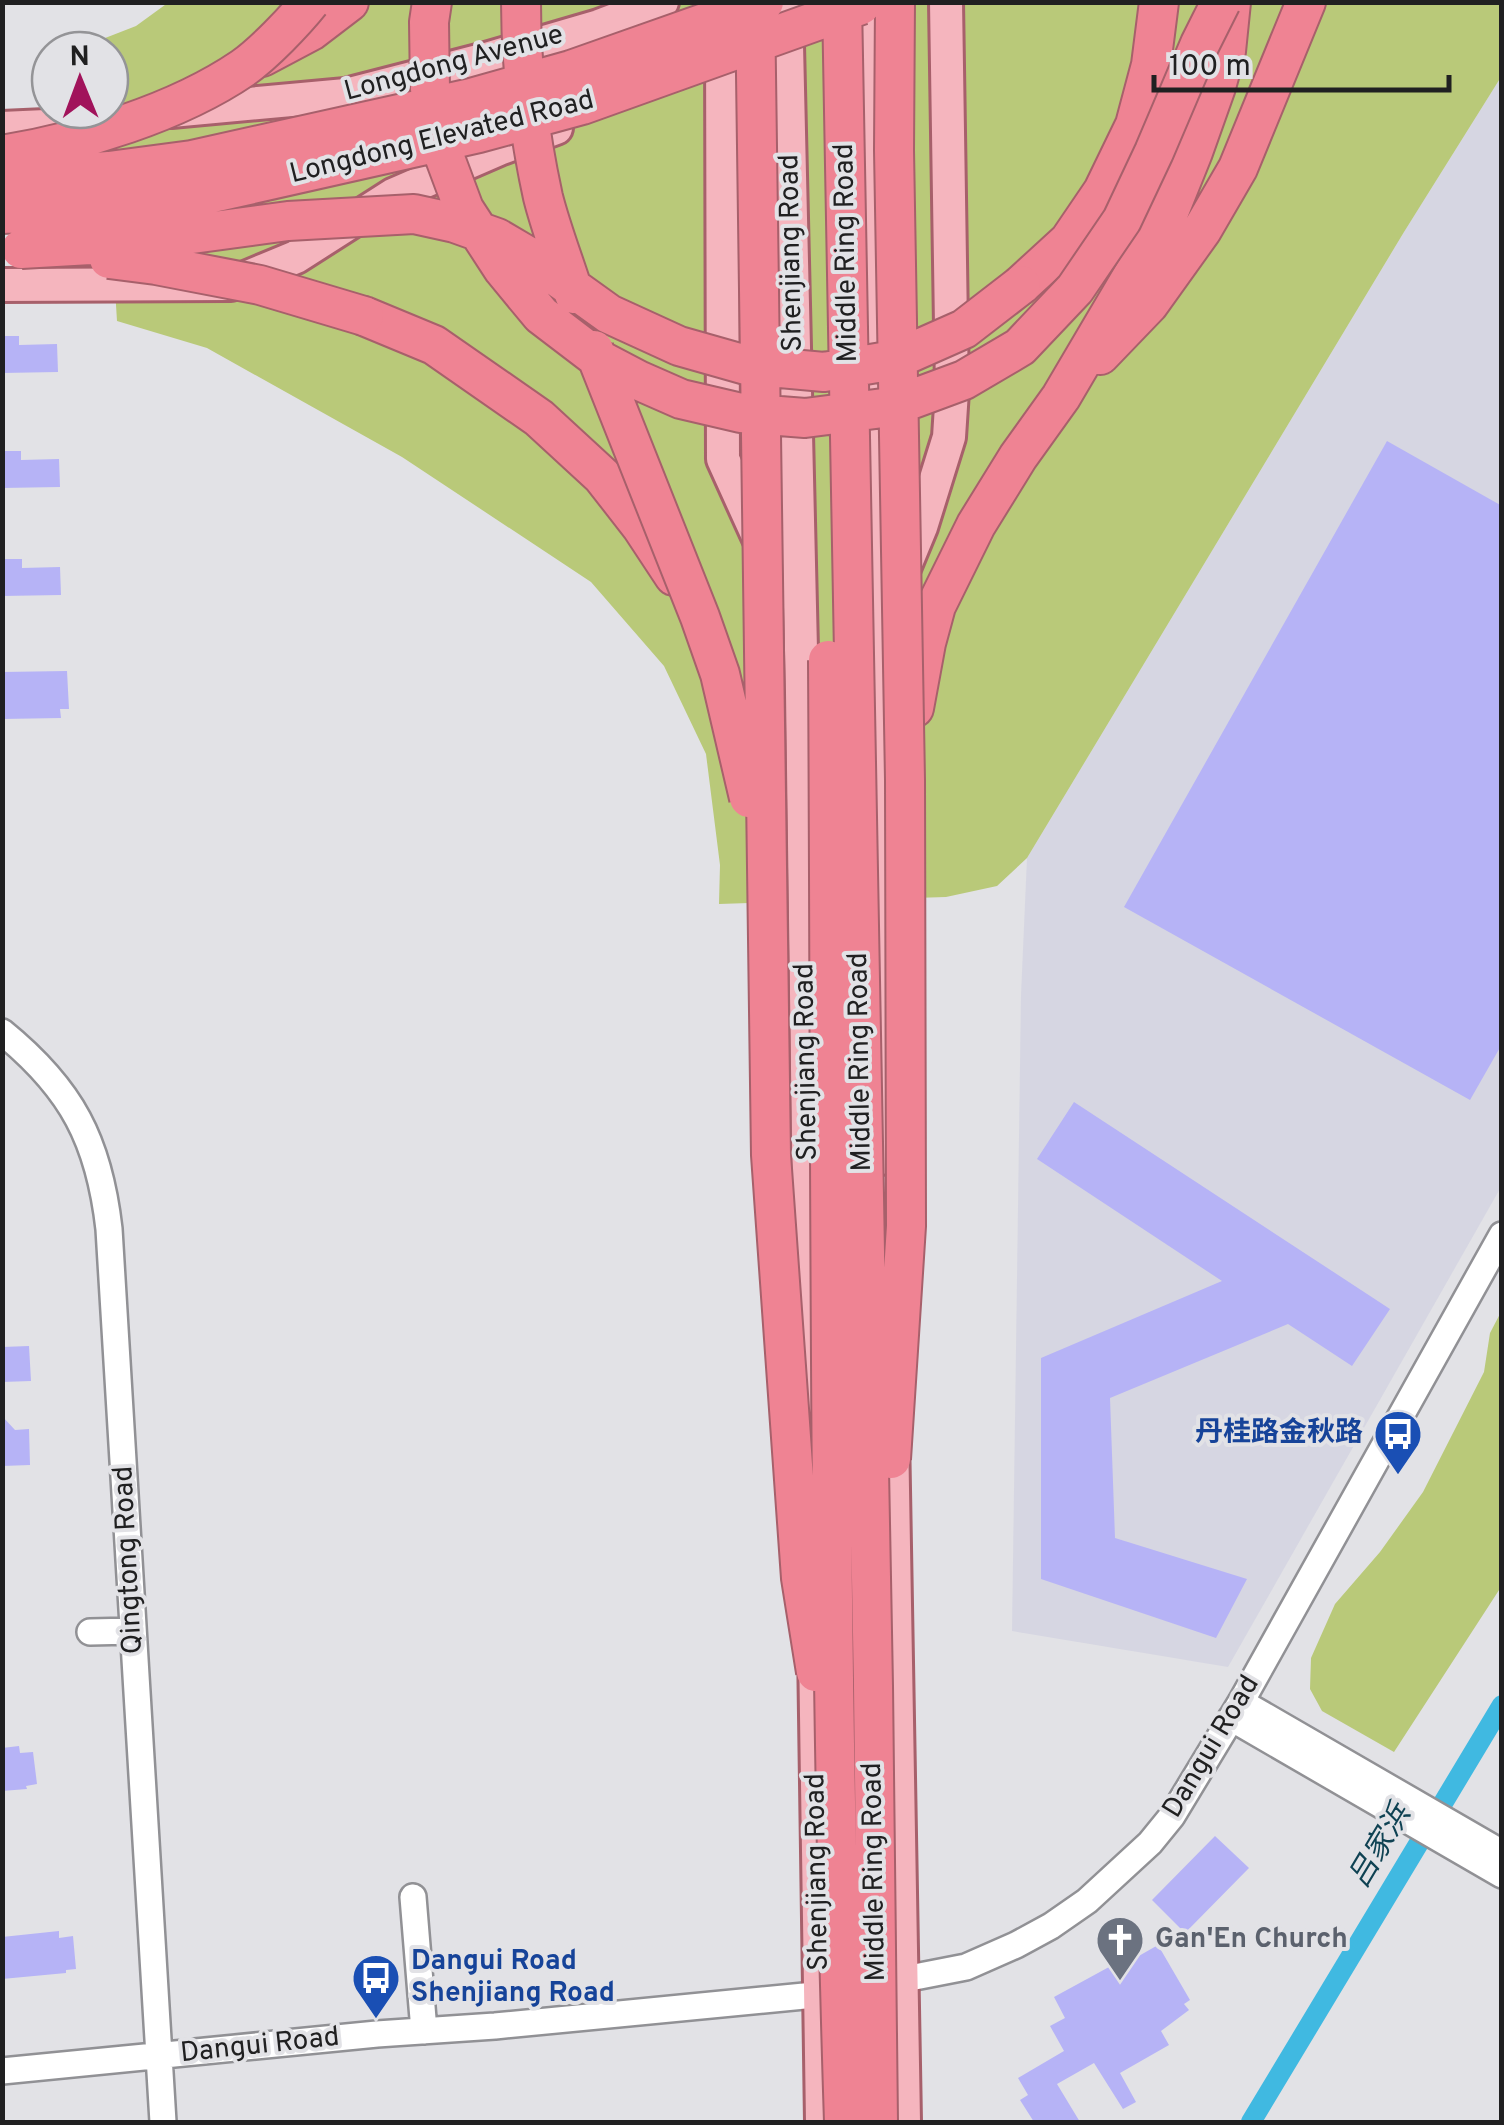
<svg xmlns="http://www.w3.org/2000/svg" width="1504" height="2125" font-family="Overpass,'Noto Sans SC',sans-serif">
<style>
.built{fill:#d6d6e2}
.green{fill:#b9c979}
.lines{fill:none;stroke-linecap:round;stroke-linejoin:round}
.canal{stroke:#40b9e1;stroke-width:20}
.building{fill:#b6b3f6}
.minor-casing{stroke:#919195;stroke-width:30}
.major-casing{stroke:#a7606b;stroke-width:38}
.highway-casing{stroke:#a7606b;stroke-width:42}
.minor{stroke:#fff;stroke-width:25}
.major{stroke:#f5b5be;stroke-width:32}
.highway{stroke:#ef8393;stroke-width:38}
.highway-bridge-casing{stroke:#a7606b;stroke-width:42;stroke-linecap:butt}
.highway-bridge{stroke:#ef8393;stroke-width:38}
.labels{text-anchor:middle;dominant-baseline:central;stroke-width:8;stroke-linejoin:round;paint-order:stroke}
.street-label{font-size:28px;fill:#202021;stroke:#e2e2e6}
.transit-label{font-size:28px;font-weight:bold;fill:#164399;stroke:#e2e2e6;text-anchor:end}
.worship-label{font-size:28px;font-weight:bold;fill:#5b616d;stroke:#e2e2e6;text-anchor:start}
.water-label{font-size:30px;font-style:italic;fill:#0f4253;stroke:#e2e2e6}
</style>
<rect width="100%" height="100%" fill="#e2e2e6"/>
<path class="built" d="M1501 77V1187L1228 1667 1012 1631 1021 995 1027 858 1404 232Z"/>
<path class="green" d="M169 2 1502 3 1501 77 1404 232 1027 858 997 886 946 897 719 904 720 865 706 754 664 666 591 582 402 457 207 348 117 321 104 110H110V50H101L100 40 136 26Z
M1501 1312V1587L1394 1752 1322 1711 1310 1689 1311 1658 1335 1604 1380 1552 1423 1492 1484 1372 1490 1333Z"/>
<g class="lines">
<path class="canal" d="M1251 2122 1502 1705"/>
</g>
<path class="building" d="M2 336H19V345L57 344 58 372 2 373Z
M1387 441 1502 506V1044L1470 1100 1124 907Z
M2 451H21V460L59 459 60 487 2 488Z
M2 559H22V568L60 567 61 595 2 596Z
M67 671 69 709H60L61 718 2 719V672Z
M1074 1102 1390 1309 1352 1366 1288 1324 1110 1398 1115 1538 1247 1579 1216 1638 1041 1579V1358L1222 1281 1037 1159Z
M29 1346 31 1381 2 1382V1347Z
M2 1416 15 1430 29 1429 30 1465 2 1466Z
M19 1746 20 1753 33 1752 37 1784 26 1786 27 1789 2 1791V1748Z
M1215 1836 1249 1868 1185 1933 1152 1900Z
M59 1931V1938L73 1936 76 1969 66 1970V1973L2 1979V1937Z
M1158 1945 1190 2000 1184 2004 1189 2010 1161 2031 1169 2045 1120 2073 1136 2102 1123 2109 1094 2063 1057 2084 1080 2122H1034L1020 2100 1028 2095 1018 2078 1064 2051 1050 2026 1065 2018 1054 1997 1120 1961 1123 1965Z"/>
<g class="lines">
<g class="minor-casing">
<path id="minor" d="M2 1032C72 1089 99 1141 109 1229L163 2122
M90 1632 133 1631
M1241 1702 1502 1853
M1231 1718 1502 1875
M413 1897 424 2031
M884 1983 966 1967 1016 1945 1051 1926 1087 1901 1150 1843 1172 1816 1241 1702 1502 1235
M2 2071 377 2034 495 2026 835 1993"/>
</g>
<g class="major-casing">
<path id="major" d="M786 2 802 693 813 1518
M869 2 888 1158
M722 32 723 459 762 545
M171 111 346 95 486 59 599 26 662 2
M2 128 46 126 98 120
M2 285 231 284 296 257 393 195 499 149 556 128
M902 573 921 527 949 437 952 391 946 2
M892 1432 904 2122
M815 1647 822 2122"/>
</g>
<g class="highway-casing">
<path id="highway" d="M262 57 311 31 349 2
M1021 285 1069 241 1103 191 1135 125 1151 65 1159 2
M364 316 434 345 539 418 602 476 641 526 674 576
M1100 355 1149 304 1202 230 1238 168 1306 2
M914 708 926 643 936 606 976 525 1018 457 1061 397 1167 217 1193 152 1216 87 1226 51 1231 2"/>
</g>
<use href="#minor" class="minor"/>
<use href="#major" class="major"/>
<use href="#highway" class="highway"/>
<g class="highway-bridge-casing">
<path id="highway-bridge" d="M432 2 429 22 430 89 436 134 464 209 503 269 541 315 600 360 640 381 681 399 741 413 805 418 891 407 964 380 1020 347 1075 289 1122 220 1154 152 1200 44 1221 2
M521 2C521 67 529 133 543 197 551 229 564 262 574 294
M755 2 771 1155 801 1578 816 1672
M842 2 873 1686 878 2122
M2 155C81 142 177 113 243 68 264 53 294 22 310 2
M2 179 109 171 192 160 471 98 571 70 764 2
M2 214 112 208 199 196 479 133 582 105 861 5
M21 249 125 243 288 221 414 214 455 223 497 238 531 258 609 314 679 346 746 365 824 372 894 360 964 329 1021 285
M109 259 156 265 260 285 364 316
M594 350 700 617 720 674 749 798
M828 660C831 1147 828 1635 844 2122
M891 1459 906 1226 905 780 894 150 895 2"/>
</g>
<use href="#highway-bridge" class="highway-bridge"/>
</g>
<defs>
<g id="bus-pin" transform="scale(2.5)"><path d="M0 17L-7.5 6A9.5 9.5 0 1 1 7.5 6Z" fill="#1a4fb4" stroke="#e2e2e6"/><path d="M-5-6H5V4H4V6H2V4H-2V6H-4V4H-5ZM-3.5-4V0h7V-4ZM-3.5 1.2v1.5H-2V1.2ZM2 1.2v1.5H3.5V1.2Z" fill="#fff"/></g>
<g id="church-pin" transform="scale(2.5)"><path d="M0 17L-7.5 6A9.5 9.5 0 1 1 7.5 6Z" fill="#6b7280" stroke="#e2e2e6"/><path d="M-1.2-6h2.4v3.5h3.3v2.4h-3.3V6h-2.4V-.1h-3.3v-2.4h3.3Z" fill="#fff"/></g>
</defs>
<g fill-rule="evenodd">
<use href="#bus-pin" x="1398" y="1434"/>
<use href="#church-pin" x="1120" y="1940"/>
<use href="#bus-pin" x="376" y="1978"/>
</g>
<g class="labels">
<g class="street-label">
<text transform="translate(454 64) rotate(-15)">Longdong Avenue</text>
<text transform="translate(442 138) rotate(-14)">Longdong Elevated Road</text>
<text transform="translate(792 253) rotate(-91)">Shenjiang Road</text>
<text transform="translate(847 253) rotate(-91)">Middle Ring Road</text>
<text transform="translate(807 1062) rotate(-91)">Shenjiang Road</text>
<text transform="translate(861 1062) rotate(-91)">Middle Ring Road</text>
<text transform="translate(129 1560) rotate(-93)">Qingtong Road</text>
<text transform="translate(1212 1747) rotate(-59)">Dangui Road</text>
<text transform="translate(818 1872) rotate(-91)">Shenjiang Road</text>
<text transform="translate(875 1872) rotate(-91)">Middle Ring Road</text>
<text transform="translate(260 2046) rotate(-6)">Dangui Road</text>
</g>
<g class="transit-label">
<text x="1363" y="1434">丹桂路金秋路</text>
<text x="411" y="1962" text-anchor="start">Dangui Road<tspan x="411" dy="32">Shenjiang Road</tspan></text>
</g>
<g class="worship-label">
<text x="1155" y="1940">Gan'En Church</text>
</g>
<g class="water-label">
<text transform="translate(1381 1847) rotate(-59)">吕家浜</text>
</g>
</g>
<rect width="1504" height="2125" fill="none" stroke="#202021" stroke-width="10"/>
<g transform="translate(80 80) rotate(359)"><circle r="48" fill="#e2e2e6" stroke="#949497" stroke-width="2.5"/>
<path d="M0-8L18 38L0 25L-18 38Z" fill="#a1135b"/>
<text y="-15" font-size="28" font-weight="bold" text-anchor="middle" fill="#202021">N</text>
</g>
<path d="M1154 75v15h295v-15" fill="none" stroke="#202021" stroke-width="5"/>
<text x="1169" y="75" font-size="30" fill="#202021" stroke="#e2e2e6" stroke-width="8" paint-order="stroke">100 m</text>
</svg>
